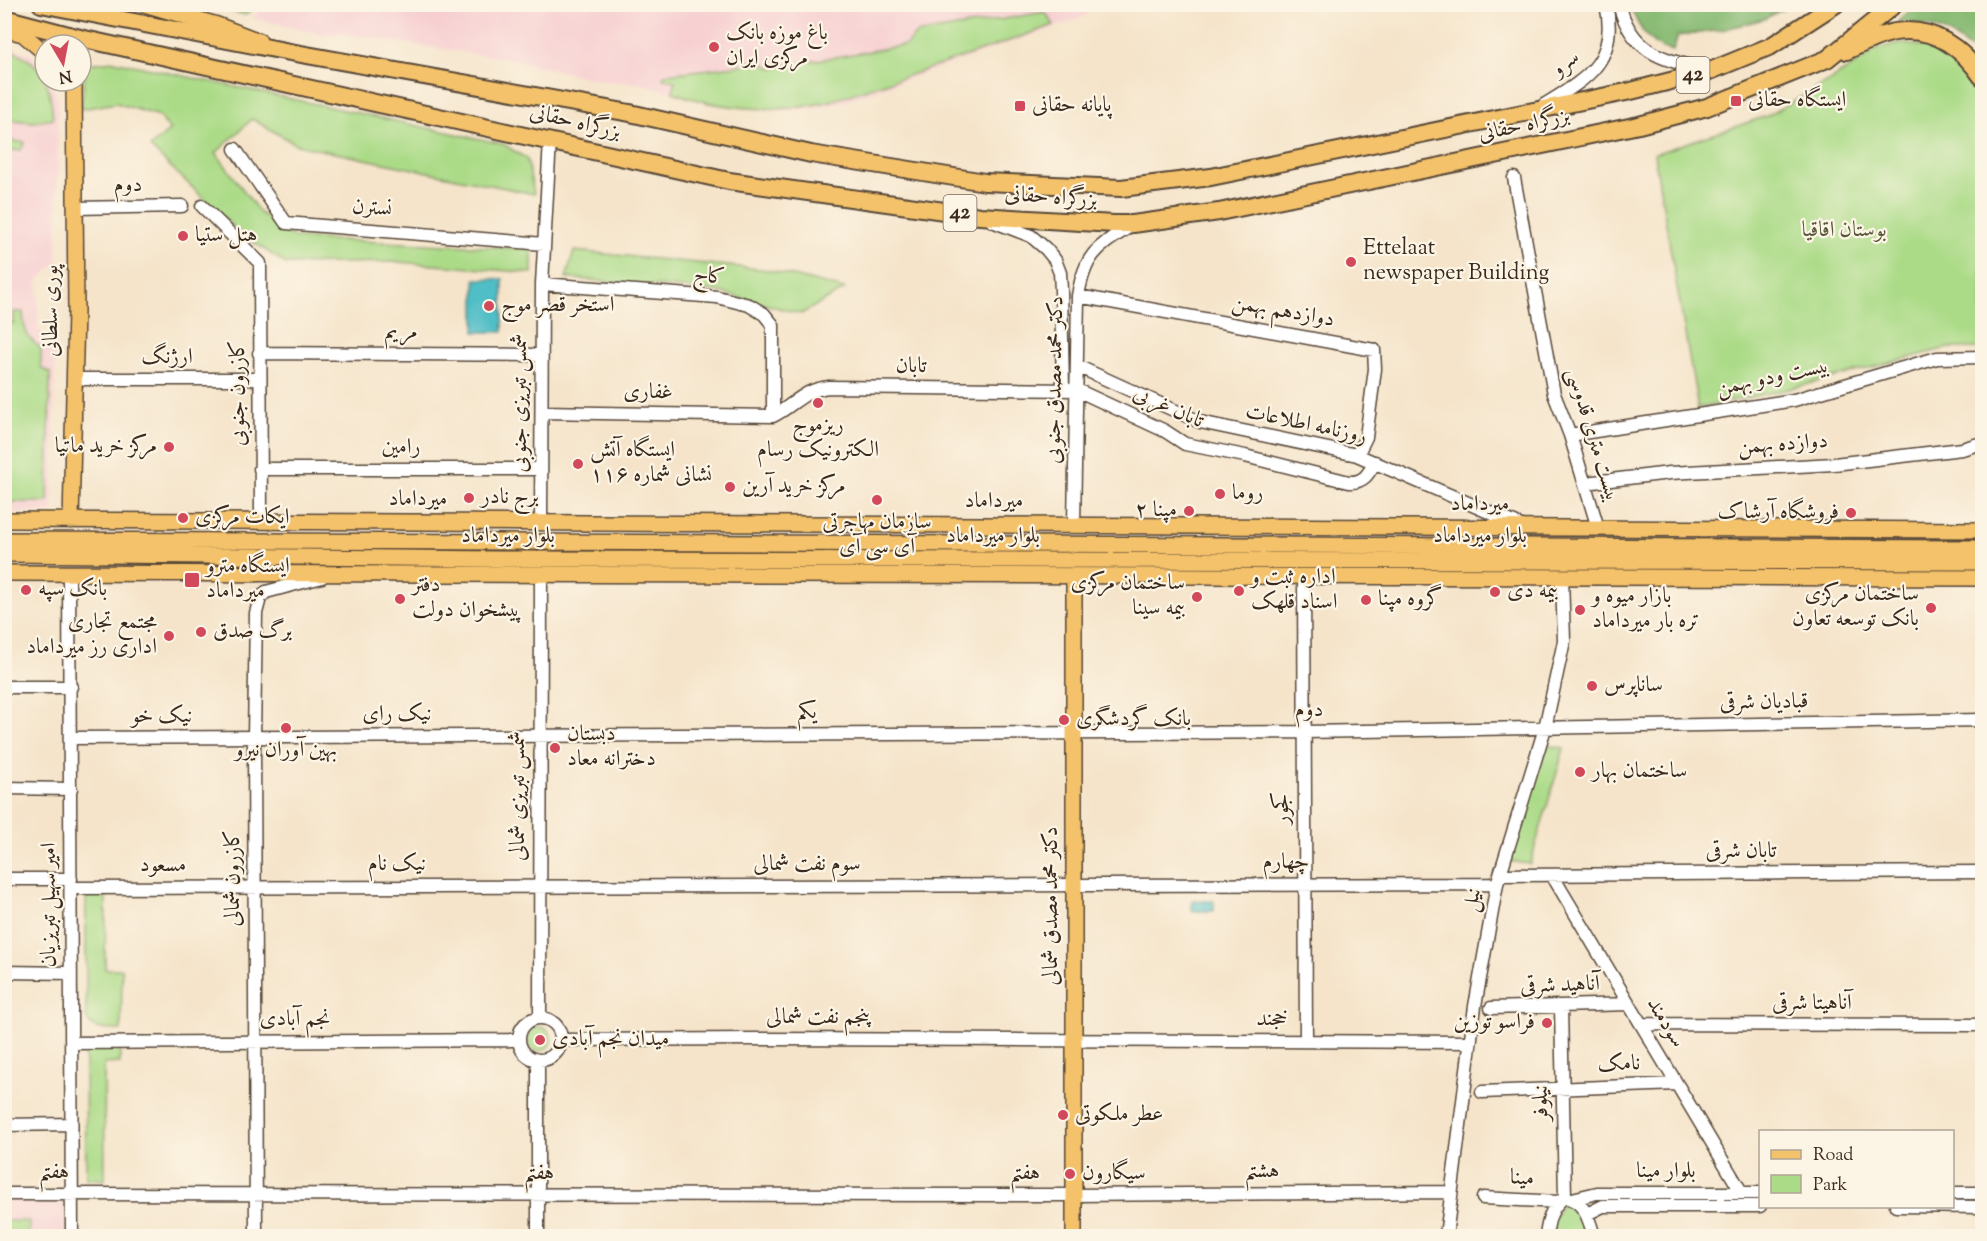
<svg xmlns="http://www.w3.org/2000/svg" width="1987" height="1241" font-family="'Sorts Mill Goudy',Amiri,serif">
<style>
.built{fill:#f7cfd1}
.green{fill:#acdb88;stroke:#748253;stroke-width:1.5}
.forest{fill:#89bb74;stroke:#627249;stroke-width:1.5}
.water{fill:#4fbec6;stroke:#457472;stroke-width:1.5}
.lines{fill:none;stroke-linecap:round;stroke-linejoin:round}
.minor-casing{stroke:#574638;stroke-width:15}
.major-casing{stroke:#574638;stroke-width:18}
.highway-casing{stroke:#574638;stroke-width:20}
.minor{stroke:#fff;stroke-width:12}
.major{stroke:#f4c26a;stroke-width:15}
.highway{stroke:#f4c26a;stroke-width:16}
.poi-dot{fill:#d1495b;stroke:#fcf5e5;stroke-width:2}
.labels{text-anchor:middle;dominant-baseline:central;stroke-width:4.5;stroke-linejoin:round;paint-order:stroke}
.shield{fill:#fcf5e5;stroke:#75675a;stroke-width:1.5}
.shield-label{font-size:21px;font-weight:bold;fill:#3b2a1e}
.poi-label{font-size:22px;fill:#3b2a1e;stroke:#fcf5e5;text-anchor:start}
.street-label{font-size:22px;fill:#3b2a1e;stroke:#fcf5e5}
.park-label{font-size:22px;fill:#575638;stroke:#fcf5e5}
</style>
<rect width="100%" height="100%" fill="#fcf5e5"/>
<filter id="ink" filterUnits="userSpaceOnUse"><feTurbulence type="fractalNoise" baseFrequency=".0167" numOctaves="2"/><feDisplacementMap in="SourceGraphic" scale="12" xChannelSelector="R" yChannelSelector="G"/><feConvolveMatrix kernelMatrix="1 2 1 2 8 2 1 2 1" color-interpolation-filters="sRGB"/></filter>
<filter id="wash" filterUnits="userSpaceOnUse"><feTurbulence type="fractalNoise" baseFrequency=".008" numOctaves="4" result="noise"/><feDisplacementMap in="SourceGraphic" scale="24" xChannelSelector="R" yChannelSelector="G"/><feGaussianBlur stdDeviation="1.35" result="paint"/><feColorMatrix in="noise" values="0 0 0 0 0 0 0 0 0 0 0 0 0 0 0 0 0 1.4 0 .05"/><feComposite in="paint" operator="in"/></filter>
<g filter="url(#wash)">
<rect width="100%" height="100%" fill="#f5e4ca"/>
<path class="built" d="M265 4 1091 5 1086 16 837 104 790 111 708 104 643 84 599 80 513 60 341 33 321 34 253 18Z
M4 46 29 53 45 69V81H51L58 99 57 263 38 280V328L55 347 53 512 5 513Z
M4 1197H66L67 1236H5Z"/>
<path class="green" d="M205 5 256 4V5L246 15Z
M1045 12 1054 25C997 45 940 66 882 84 859 91 836 101 812 105 770 113 713 108 673 92L675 81 664 79 663 77 667 74 736 66 758 60 771 68 906 45 916 34Z
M1897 44C1941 44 1954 59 1982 89V348H1947L1793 388 1698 408 1654 154 1767 116 1828 82 1878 49Z
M5 48C44 62 50 80 53 119L33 122 5 119Z
M114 61 503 144 527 159 534 194 297 145 252 119 216 153 260 213 295 238 532 249V273L398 262 286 264 240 233 150 147 170 130 159 116 116 103 81 109 86 64Z
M5 141 25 142 21 150 5 151Z
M574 251 769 270 845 289 801 314 716 291 566 278Z
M14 312H23C24 330 26 338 41 348V368L50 373 48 502H5L4 323H14Z
M1539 744 1564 748 1530 864 1507 861Z
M86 895H106L105 969H122L121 1030C107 1029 90 1032 86 1016Z
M527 1039a12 12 0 1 1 24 0a12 12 0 1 1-24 0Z
M85 1047H120V1063L104 1064 105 1180 86 1178Z
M1563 1202 1576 1206 1590 1236H1548L1550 1226Z
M5 1221H29V1236H5Z"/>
<path class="forest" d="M1630 5V4L1791 5 1764 19 1721 30 1678 36 1673 51C1649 47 1637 26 1630 5Z
M1917 5H1982V62C1959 34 1934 24 1898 21Z"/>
<path class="water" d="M475 279H503V332H475Z
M1192 901H1214V911H1192Z"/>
</g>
<g filter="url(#ink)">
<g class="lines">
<g class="minor-casing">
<path id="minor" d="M1619 4C1632 55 1665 60 1709 70
M1544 105C1586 79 1619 62 1606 4
M235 149 286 223 544 244
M1514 178 1554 394 1570 435 1598 528
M202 206 260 263 261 522
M75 208 182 206
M992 221 1031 236 1046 249 1055 260 1060 273 1061 290 1063 390
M542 284 717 297 749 305 764 314 773 325V416
M1078 296 1374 350 1375 369 1366 437 1357 455
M259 353 542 355
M1077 366 1200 422 1357 455 1521 526
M74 379H259
M542 412 773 416C795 405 802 390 829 387L1077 390 1165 431 1185 444 1245 456 1349 482C1364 483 1369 473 1375 462
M1570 435 1794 400 1937 358 1982 357
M260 469H541
M1585 483 1670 473 1834 464 1962 449 1982 443
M541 523 542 284 550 140
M1074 525 1078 296C1085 253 1098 247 1132 225
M69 573 72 1236
M1304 576 1306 1041
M4 687H71
M71 738 1305 732 1982 720
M4 788 71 789
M1500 875 1982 872
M1552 875 1742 1193
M4 879H71
M71 888 1497 884
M4 972 71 973
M1561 1007 1565 1197
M1491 1008 1629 1004
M540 1017 541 574
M519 1039a21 21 0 1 1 42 0a21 21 0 1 1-42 0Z
M1641 1024 1982 1025
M561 1040 761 1039 1470 1042
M71 1043 519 1040
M1482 1092 1677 1084
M4 1125 71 1124
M1952 1193H1982
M4 1194 1074 1195 1450 1192
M1483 1198 1558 1202
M1572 1199 1597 1193H1760
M1896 1206 1982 1207
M1587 1214 1603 1206H1760
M256 1236 254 737 256 613 260 598 266 592 322 577
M538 1236V1060
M1446 1236 1475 1006 1497 884 1545 728 1564 641 1562 577
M1546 1236C1548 1221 1551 1206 1565 1197 1585 1201 1589 1220 1594 1236"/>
</g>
<g class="major-casing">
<path id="major" d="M144 4 217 25 259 41
M4 29 23 34 45 53
M4 520 1982 530
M71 521 76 311 74 81
M4 540 1982 548
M4 554 498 559 1982 562
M4 573 1982 578
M1074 576V1236"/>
</g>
<g class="highway-casing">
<path id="highway" d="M41 4 290 52 630 113 811 154 985 182 1121 188 1211 177 1631 91 1710 71 1771 46 1836 4
M4 18 80 38 729 181 980 216 1114 224H1133L1219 212 1639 125 1707 107 1827 59 1895 4
M1847 51C1862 44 1878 35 1895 32 1933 26 1962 48 1982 77"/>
</g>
<use href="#minor" class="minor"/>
<use href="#major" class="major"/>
<use href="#highway" class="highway"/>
</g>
</g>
<g class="poi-dot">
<circle cx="714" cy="47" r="6"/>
<rect x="1730" y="95" width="12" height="12" rx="3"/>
<rect x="1014" y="100" width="12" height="12" rx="3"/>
<circle cx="183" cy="236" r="6"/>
<circle cx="1351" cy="262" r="6"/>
<circle cx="489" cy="306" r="6"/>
<circle cx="818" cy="403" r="6"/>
<circle cx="169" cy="447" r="6"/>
<circle cx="578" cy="464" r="6"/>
<circle cx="730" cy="487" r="6"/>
<circle cx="1220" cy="494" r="6"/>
<circle cx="469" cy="498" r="6"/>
<circle cx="877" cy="500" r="6"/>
<circle cx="1189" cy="511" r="6"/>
<circle cx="1851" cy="513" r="6"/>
<circle cx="183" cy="518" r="6"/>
<rect x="184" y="572" width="16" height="16" rx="3"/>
<circle cx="26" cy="590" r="6"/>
<circle cx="1239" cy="591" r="6"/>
<circle cx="1495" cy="592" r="6"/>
<circle cx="1197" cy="597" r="6"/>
<circle cx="400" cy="599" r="6"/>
<circle cx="1366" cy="600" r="6"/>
<circle cx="1931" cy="608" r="6"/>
<circle cx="1580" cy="610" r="6"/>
<circle cx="201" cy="632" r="6"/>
<circle cx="169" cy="636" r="6"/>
<circle cx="1592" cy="686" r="6"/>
<circle cx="1064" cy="720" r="6"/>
<circle cx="286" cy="728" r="6"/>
<circle cx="555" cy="748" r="6"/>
<circle cx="1580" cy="772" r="6"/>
<circle cx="1547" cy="1023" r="6"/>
<circle cx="540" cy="1040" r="6"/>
<circle cx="1063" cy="1115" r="6"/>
<circle cx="1070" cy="1174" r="6"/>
</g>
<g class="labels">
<g class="shield">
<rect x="1676.5" y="57" width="33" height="36" rx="4.5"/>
<rect x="943.5" y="195" width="33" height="36" rx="4.5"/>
</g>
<g class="shield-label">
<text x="1693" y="75">42</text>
<text x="960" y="213">42</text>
</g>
<g class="poi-label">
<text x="726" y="34">باغ موزه بانک<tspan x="726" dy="25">مرکزی ایران</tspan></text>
<text x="1748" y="101">ایستگاه حقانی</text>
<text x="1032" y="106">پایانه حقانی</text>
<text x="195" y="236">هتل ستیا</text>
<text x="1363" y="249">Ettelaat<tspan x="1363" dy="25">newspaper Building</tspan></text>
<text x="501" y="306">استخر قصر موج</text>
<text x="818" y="426" text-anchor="middle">ریزموج<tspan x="818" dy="25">الکترونیک رسام</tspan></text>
<text x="157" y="447" text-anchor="end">مرکز خرید ماتیا</text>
<text x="590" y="451">ایستگاه آتش<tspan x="590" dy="25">نشانی شماره ۱۱۶</tspan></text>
<text x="742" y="487">مرکز خرید آرین</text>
<text x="1232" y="494">روما</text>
<text x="481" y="498">برج نادر</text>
<text x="1177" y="511" text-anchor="end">مپنا ۲</text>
<text x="1839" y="513" text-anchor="end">فروشگاه آرشاک</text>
<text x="195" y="518">ایکات مرکزی</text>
<text x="877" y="523" text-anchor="middle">سازمان مهاجرتی<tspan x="877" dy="25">آی سی آی</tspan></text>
<text x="206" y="567">ایستگاه مترو<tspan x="206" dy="25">میرداماد</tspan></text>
<text x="1251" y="578">اداره ثبت و<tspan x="1251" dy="25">اسناد قلهک</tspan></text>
<text x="1185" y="584" text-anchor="end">ساختمان مرکزی<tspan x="1185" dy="25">بیمه سینا</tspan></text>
<text x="412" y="586">دفتر<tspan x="412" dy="25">پیشخوان دولت</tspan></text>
<text x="38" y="590">بانک سپه</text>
<text x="1507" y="592">بیمه دی</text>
<text x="1919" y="595" text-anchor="end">ساختمان مرکزی<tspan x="1919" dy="25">بانک توسعه تعاون</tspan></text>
<text x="1592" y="597">بازار میوه و<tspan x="1592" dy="25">تره بار میرداماد</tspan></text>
<text x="1378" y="600">گروه مپنا</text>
<text x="157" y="623" text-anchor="end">مجتمع تجاری<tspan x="157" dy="25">اداری رز میرداماد</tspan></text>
<text x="213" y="632">برگ صدق</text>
<text x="1604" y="686">ساناپرس</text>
<text x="1076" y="720">بانک گردشگری</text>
<text x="567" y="735">دبستان<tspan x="567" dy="25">دخترانه معاد</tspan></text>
<text x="286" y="751" text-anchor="middle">بهین آوران نیرو</text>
<text x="1592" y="772">ساختمان بهار</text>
<text x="1535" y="1023" text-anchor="end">فراسو توزین</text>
<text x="552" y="1040">میدان نجم آبادی</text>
<text x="1075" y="1115">عطر ملکوتی</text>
<text x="1082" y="1174">سیگارون</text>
</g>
<g class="street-label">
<text transform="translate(1566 64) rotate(-38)">سرو</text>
<text transform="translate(575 123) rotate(13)">بزرگراه حقانی</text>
<text transform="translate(1524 126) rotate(-12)">بزرگراه حقانی</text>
<text transform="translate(128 186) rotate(-1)">دوم</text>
<text transform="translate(1051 198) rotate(4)">بزرگراه حقانی</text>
<text transform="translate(372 209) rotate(5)">نسترن</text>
<text transform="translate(709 277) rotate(8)">کاج</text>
<text transform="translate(52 311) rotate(-90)">پوری سلطانی</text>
<text transform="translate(1283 312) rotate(10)">دوازدهم بهمن</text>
<text x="401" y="333">مریم</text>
<text x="167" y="358">ارژنگ</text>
<text transform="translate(911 367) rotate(1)">تابان</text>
<text transform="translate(1773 378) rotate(-12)">بیست ودو بهمن</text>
<text transform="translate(1056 380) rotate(-89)">دکتر محمد مصدق جنوبی</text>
<text transform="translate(239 393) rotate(-90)">کازرون جنوبی</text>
<text transform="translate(648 393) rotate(1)">غفارى</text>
<text transform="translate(521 403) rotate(-90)">شمس تبریزی جنوبی</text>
<text transform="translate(1168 408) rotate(24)">تابان غربی</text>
<text transform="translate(1306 425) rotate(12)">روزنامه اطلاعات</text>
<text transform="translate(1592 435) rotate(73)">بیست متری قدوسی</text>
<text transform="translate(1783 445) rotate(-4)">دوازده بهمن</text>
<text x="401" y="448">رامین</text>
<text x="418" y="500">میرداماد</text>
<text x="994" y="502">میرداماد</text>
<text x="1480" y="505">میرداماد</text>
<text x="508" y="537">بلوار میرداماد</text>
<text x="993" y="537">بلوار میرداماد</text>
<text x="1480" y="537">بلوار میرداماد</text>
<text transform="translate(1764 703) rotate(-1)">قبادیان شرقی</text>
<text transform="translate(1309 711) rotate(-1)">دوم</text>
<text x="807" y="713">یکم</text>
<text x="397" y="715">نیک رای</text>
<text x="162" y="717">نیک خو</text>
<text transform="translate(519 796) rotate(-90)">شمس تبریزی شمالی</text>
<text transform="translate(1283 808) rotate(-90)">کجور</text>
<text x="1741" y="852">تابان شرقی</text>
<text x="1286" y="863">چهارم</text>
<text x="397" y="865">نیک نام</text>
<text x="807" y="865">سوم نفت شمالی</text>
<text x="163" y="866">مسعود</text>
<text transform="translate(234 878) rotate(-90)">کازرون شمالی</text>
<text transform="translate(1473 900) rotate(-79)">نیل</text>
<text transform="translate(50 905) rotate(-90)">امیر سهیل تبریزیان</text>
<text transform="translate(1052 906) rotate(-90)">دکتر محمد مصدق شمالی</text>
<text transform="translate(1560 986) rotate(-2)">آناهید شرقی</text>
<text x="1812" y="1004">آناهیتا شرقی</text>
<text x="818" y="1018">پنجم نفت شمالی</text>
<text x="295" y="1020">نجم آبادی</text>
<text x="1272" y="1020">خجند</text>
<text transform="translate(1665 1023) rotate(59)">سودمند</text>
<text transform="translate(1619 1065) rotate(-2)">نامک</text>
<text transform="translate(1542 1103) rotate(-91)">نیلوفر</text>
<text x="1262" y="1172">هشتم</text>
<text x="1666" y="1172">بلوار مینا</text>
<text x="54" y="1173">هفتم</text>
<text x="539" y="1174">هفتم</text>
<text x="1025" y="1174">هفتم</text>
<text transform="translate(1522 1179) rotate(3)">مینا</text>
</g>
<g class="park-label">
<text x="1844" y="231">بوستان اقاقیا</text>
</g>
</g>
<rect width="1987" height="1241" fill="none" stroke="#fcf5e5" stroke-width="24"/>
<rect x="1759" y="1130" width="195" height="78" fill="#fcf5e5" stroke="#afa495" stroke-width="1.5"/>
<rect x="1771" y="1150" width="30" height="9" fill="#f4c26a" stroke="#afa495" stroke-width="1.5"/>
<text x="1813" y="1160" font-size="18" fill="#3b2a1e">Road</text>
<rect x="1771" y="1175" width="30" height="18" fill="#acdb88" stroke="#afa495" stroke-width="1.5"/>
<text x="1813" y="1190" font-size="18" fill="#3b2a1e">Park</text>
<g transform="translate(63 63) rotate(170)"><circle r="28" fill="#fcf5e5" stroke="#afa495" stroke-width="1.5"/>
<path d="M0-4.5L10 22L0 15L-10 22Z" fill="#d1495b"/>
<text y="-9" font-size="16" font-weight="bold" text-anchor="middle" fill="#3b2a1e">N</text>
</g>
</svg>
